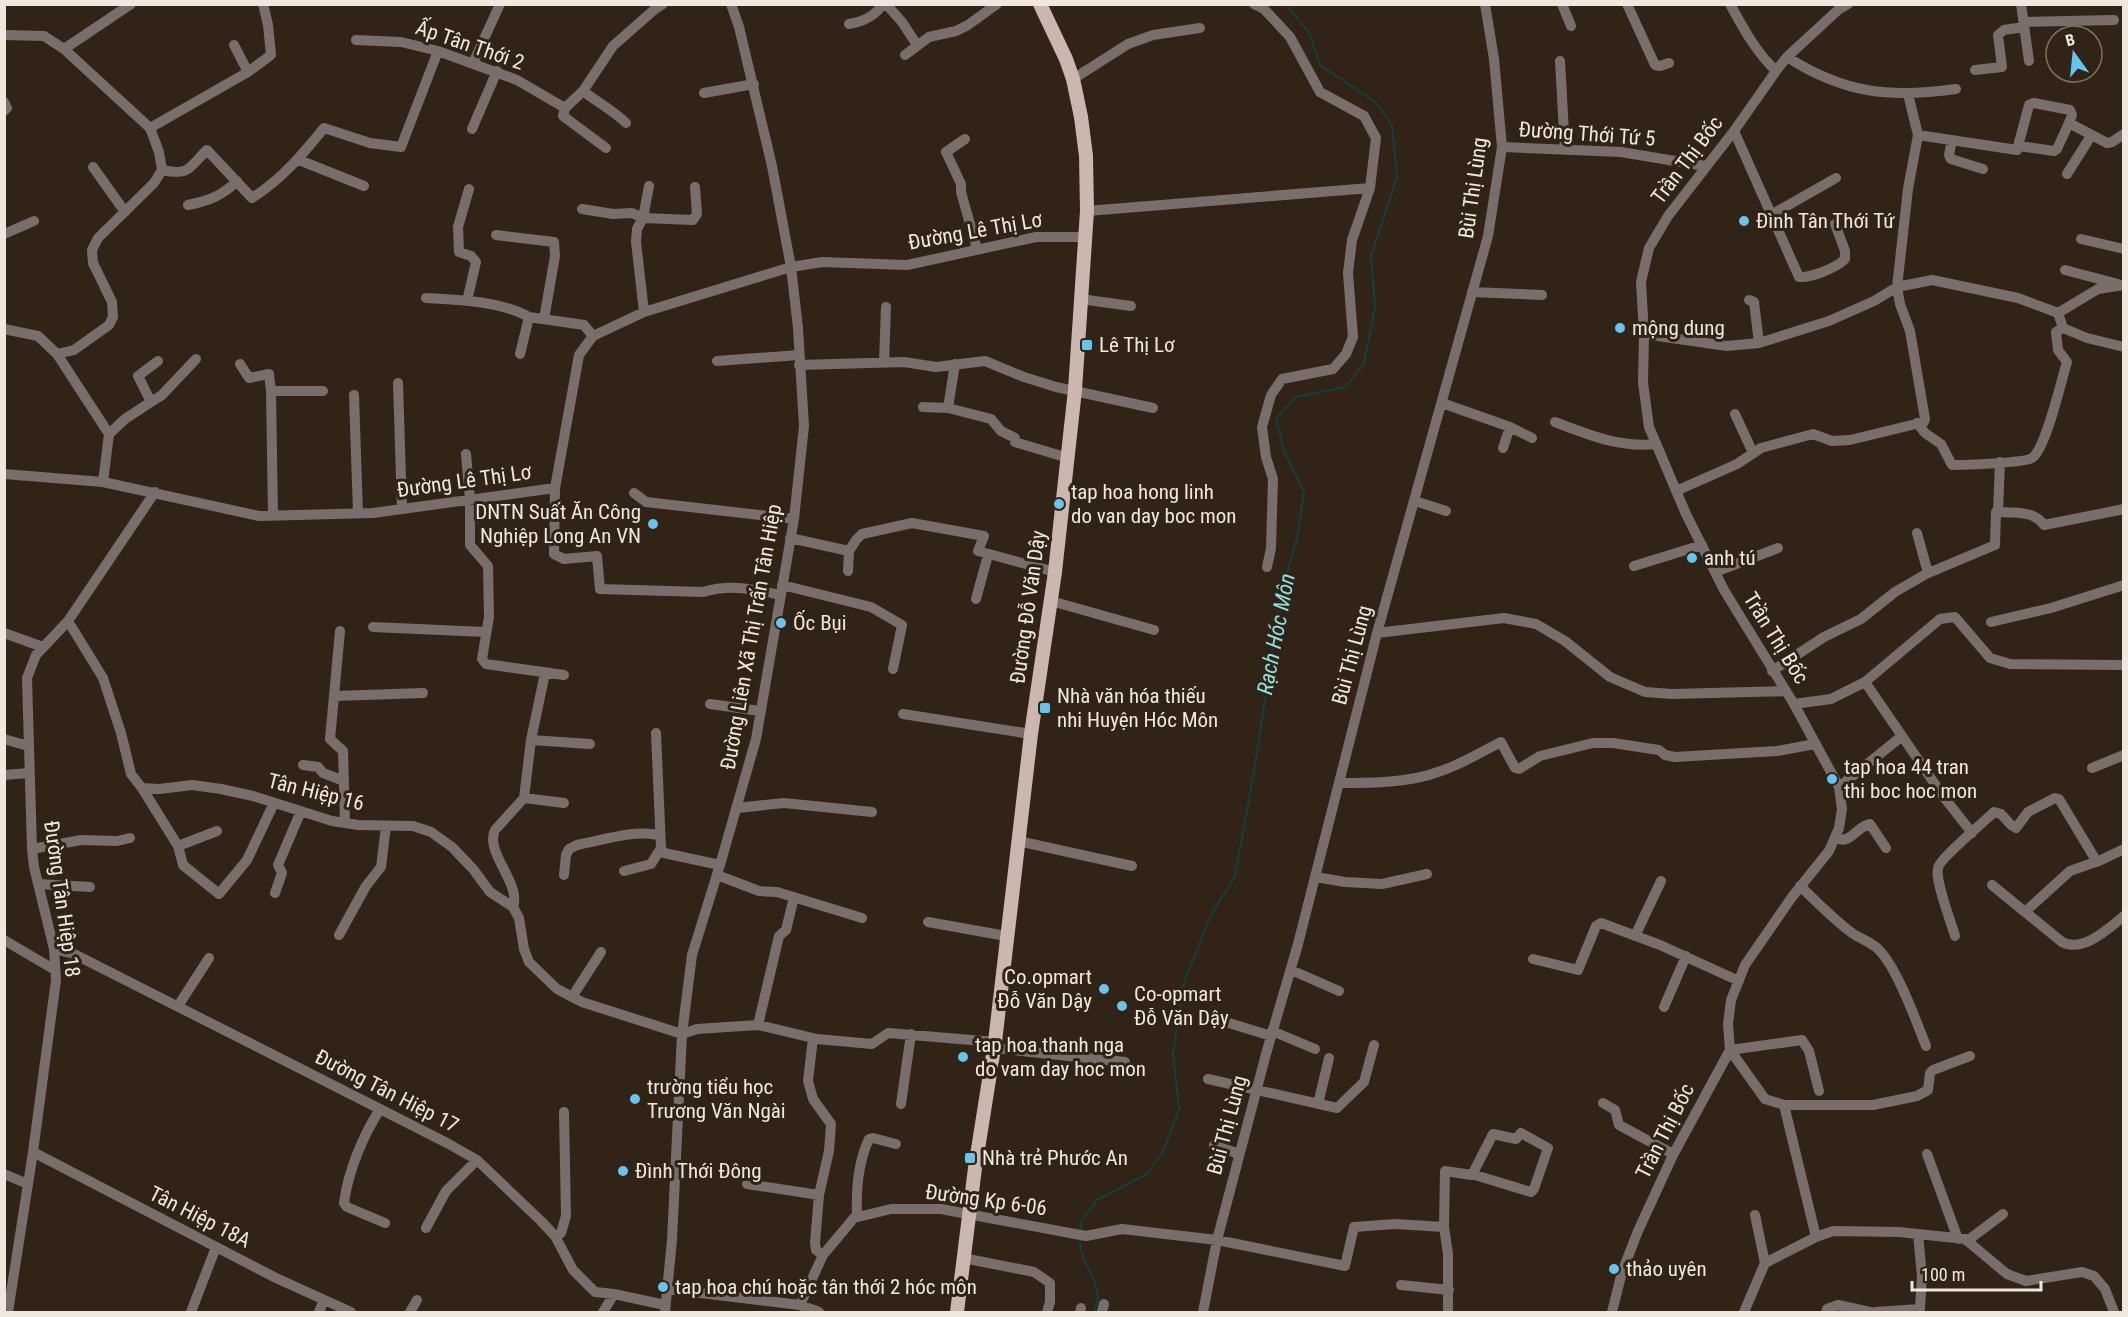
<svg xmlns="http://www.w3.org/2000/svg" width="2128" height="1317" font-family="'Roboto Condensed',sans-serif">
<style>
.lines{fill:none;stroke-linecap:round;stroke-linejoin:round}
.stream{stroke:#104142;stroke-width:2}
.minor{stroke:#796e6b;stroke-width:10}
.major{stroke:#ccb6b0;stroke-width:14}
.poi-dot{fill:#65c5ee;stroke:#312416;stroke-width:2}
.labels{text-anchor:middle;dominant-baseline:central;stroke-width:6;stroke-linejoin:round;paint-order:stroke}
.street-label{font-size:21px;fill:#f0e7de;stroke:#312416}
.poi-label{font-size:21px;fill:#f0e7de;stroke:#312416;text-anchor:start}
.water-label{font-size:22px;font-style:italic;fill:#8fe2e3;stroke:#312416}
</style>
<rect width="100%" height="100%" fill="#312416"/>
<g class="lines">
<path class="stream" d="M1080 1233 1081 1222 1097 1200 1147 1174 1164 1150 1179 1109 1173 1054 1183 985 1210 917 1235 876 1255 766 1281 594 1298 534 1304 491 1284 451 1276 419 1296 397 1346 387 1364 363 1375 308 1371 256 1397 177 1392 125 1375 102 1320 65 1309 33 1286 4
M1080 1238C1078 1259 1098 1277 1098 1298 1098 1303 1095 1308 1094 1312"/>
<path class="minor" d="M886 4 902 22 917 45
M1254 4 1264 9 1290 37 1320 92 1364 116 1376 138 1370 188 1352 240 1348 273 1353 337 1346 354 1333 369 1282 379 1271 395 1262 427 1266 457 1273 479 1271 548 1267 567
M1562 4 1571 26
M1627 4 1655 65 1660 66 1669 63
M1730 4C1743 28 1756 52 1776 71
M2021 4 2029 61
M2024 22 2114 20
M849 24C862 22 875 16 883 4
M4 35 44 36 64 49 150 128 159 152 162 170 154 183 98 238 92 250 93 263 112 302 113 317 109 325 74 350 57 354 38 336 4 329
M356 40 401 42 438 51 517 80 565 108 583 91 613 46 655 9 663 4
M234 45 248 72
M64 49 131 4
M905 55 929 37 956 31 968 25 997 4
M1787 57C1845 94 1890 98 1956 89
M1560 61 1565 150
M473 63 500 4
M1975 70 2002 67 1998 35 2004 30 2024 27
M1073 79 1128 44 1153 35 1200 28
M583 91C597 102 614 111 626 123
M704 93 754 84
M4 102 7 108 4 111
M565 108 563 116 606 148
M150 128 248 72 271 55 268 25 263 4
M472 129 497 71
M1734 131 1799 277C1811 278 1836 268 1845 259V251L1835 224
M1918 135 2017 150 2029 105 2034 103 2070 110 2072 115 2069 123 2107 143 2112 142 2124 134
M965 139 946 152 961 184V192L977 249
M1952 140 1949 155 1951 159 1983 169
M2019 146 2054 151 2057 149 2069 123
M1502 147 1621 152 1705 166
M299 160 364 186
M93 167 125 212
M162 170C190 176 188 168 207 150L252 198C282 179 302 155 324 128L370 143 401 147 438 51
M2067 174 2091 136
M188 205C208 201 222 196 237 181
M582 209 613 214 632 213 643 218 693 220 697 214 695 187
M1087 211 1370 188
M1771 215 1836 178
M4 234 34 221
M496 235 554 242 555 256 544 319
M2081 239 2124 249
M2065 270 2118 284
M1472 292 1542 295
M426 298C458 300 501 301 529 317
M1080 299 1131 306
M1749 300 1754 302 1759 343
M467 301 476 262 471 256 459 252 458 227 469 189
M644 312 636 242 637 229 643 218 649 186
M2058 313 2098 289 2124 285
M1644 334 1727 346 1759 343 1829 321 1874 301 1897 287 1932 280 2018 298 2058 313 2063 328 2087 338 2124 347
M57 354 109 434
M520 354 529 317 584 325 593 336
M158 361 138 376 151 402 162 395 196 359
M717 361 799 355
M884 363 886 307
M240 364 249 378 269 374 271 391 273 516
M799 365 904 362 936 367 985 361 1024 377 1056 387 1153 408
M398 383 402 509
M271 391H323
M354 395 358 513
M1442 403 1510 427 1532 438
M923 407 948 408 991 419 1001 431 1015 438V442L1068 458
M948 408 955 364
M1735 414 1753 453
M1555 422C1589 435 1620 448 1656 444
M1917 423 1925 433 1941 444 1952 465C1964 465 2025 463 2032 458 2046 449 2061 381 2067 362L2058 350 2056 332 2063 328
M1503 448 1510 427
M466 454 470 500V545L488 566 489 617 482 659 486 664 564 675
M4 474 103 482 259 516 373 513 555 488 579 355 593 336 644 312 791 267 822 262 907 265 1036 237H1084
M103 482 109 434 125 419 151 402
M555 488 554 554 564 559 597 556 600 589 703 592C730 584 753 589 780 595
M1676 491 1737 464 1761 448 1813 434 1832 441 1850 440 1924 422 1925 419 1910 331 1900 304 1897 287 1908 189 1918 135 1908 94
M634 493 646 502 794 519
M1415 501 1446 511
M1998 512 2000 462
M1917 533 1928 573
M790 538 849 551 848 571
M849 551 856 540 862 534 912 523 984 536 978 551 1055 572
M1634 566 1702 545
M1715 572 1778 548
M782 585 871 607 902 625 893 669
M976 599 988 555
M1051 601 1154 630
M68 621 103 678 121 733 131 774 142 788 159 789 192 785 221 789 253 796 332 821 358 825 413 826 431 832 452 847 473 869 490 892 513 907 519 918 524 949 529 962 557 989 582 1002 682 1034 697 1029 758 1025 817 1039 872 1044 888 1033 995 1042
M1991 622 2051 608 2124 585
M373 627 485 632
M340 631 330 739 343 751 345 823
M4 633 43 647
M1377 633 1504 618 1536 624 1565 641 1610 677 1645 692 1672 694 1785 691
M1772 671 1824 637 1861 619 1895 592 1926 574 1995 545 1996 512C2012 513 2034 510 2044 525L2124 509
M545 673 531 740 590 744
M1865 682 1902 736
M335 696 423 693
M710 704 760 711
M1794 704 1831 699 1865 682 1940 619 1955 617 1990 658 2010 664 2124 665
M903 714 1031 734
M656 733 661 848 664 853 720 865
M4 739 28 746
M531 740 524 798 564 803
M303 765 318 767 323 773 344 781
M2092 768 2124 755
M4 775 29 773
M1339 783C1373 783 1409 783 1441 771 1462 764 1481 752 1501 742L1515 768 1519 769 1540 756 1593 743H1613L1652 749 1659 750 1665 755 1675 757 1777 751 1815 744
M1839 787 1902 736 1943 796 1972 833
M142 788 178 846 217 831
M737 808 784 803 872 812
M1836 837C1848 847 1857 826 1870 824L1886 848
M1018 841 1132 866
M178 846 183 865 219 894 247 860 274 803
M32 849 81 840 117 841 130 838
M624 871 651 864 661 848
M564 875 566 855 569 849 577 845C600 841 639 828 660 836
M717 875 759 891 777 892 862 918
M1316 877 1345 882 1382 884 1427 874
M38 884 90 887
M1992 885 2062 942C2083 953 2108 929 2124 916
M1800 886C1817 902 1833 919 1852 933 1860 938 1869 942 1876 947 1896 964 1916 1021 1926 1046
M275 893 282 873 278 865 301 811
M513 907C522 884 484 852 495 830L524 798
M2026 911 2070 871 2101 860 2124 849
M928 922 1006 936
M339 935 366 886 381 867 386 826
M1635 936 1661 881
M1955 936C1951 921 1935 882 1938 868 1939 859 1985 821 1994 812L2001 814 2011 825 2016 828 2028 812 2055 798 2059 799 2097 862
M4 940 55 970
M54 949 74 954 447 1143 477 1160 541 1221 555 1236 573 1270 595 1292 614 1294 665 1305
M1533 959 1578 970 1596 926 1601 923 1660 945 1739 981
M1291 970 1339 991
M572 997 601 952
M178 1006 209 958
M1664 1007 1686 956
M1203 1015 1271 1036
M758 1025 779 936 786 930 794 897
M1272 1031 1315 1049
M813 1038 808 1081 813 1099 831 1124 829 1151 819 1195 815 1243 816 1250 823 1255
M994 1048 1125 1062
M1208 1079 1337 1108 1364 1082 1374 1045
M1819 1091 1809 1051 1802 1040 1730 1050 1765 1099 1784 1105H1873L1917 1096 1928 1090 1930 1073 1933 1070 1970 1056
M1603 1103 1615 1110 1619 1125 1673 1154
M901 1104 911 1034
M1318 1104 1329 1058
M1784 1105 1816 1237
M380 1109C363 1136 348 1171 344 1203L347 1207 385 1223
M1214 1145 1239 1154
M33 1152 276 1278 351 1312
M1927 1154 1958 1239
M4 1174 28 1184
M747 1184 819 1195
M1755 1215 1765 1263
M857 1217C856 1192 858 1162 869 1139L873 1138 896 1144
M1444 1227 1445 1171 1472 1175H1475L1531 1192 1534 1189 1548 1148 1521 1133 1516 1139 1493 1134 1472 1175
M426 1228 446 1191 477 1160
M555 1236 561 1233 566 1216 564 1112
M1967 1241 2003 1214
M963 1258 1034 1272 1050 1283V1302L1047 1312
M1401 1285 1449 1290
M668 1289 800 1305 819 1312
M800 1305 823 1255 854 1218 891 1209H941L1086 1236 1122 1229 1217 1240 1345 1266 1354 1227 1395 1224 1444 1227 1448 1254V1312
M8 1312 33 1152 56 980 54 949 34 867 32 849 27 678 36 655 68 621 155 492
M191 1312 216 1247
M319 1312 324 1300
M410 1312 417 1300
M603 1312 614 1294
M665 1312 672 1240 682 1034 692 955 720 865 756 739 794 519 804 426 798 328 791 267 772 166 739 27 731 4
M1080 1312 1081 1308
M1102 1312 1104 1304
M1203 1312 1217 1240 1266 1054 1298 944 1377 633 1488 236 1502 147 1494 59 1485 4
M1612 1312 1622 1272 1638 1231 1673 1155 1730 1050 1728 1024 1731 1000 1745 965 1792 897 1829 851 1839 828 1842 809 1839 787 1794 704 1724 590 1686 514 1649 427 1643 383 1644 334 1641 282 1649 248 1668 216 1734 131 1776 71 1787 57 1838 10 1848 4
M1744 1312 1765 1263 1816 1237 1833 1231 1899 1232 1965 1239 2007 1274 2026 1281 2082 1272 2094 1276 2105 1289 2114 1312
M1826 1312 1827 1309 1838 1305 1870 1312
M1875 1312 1920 1309 1922 1276 1918 1234"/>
<path class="major" d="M957 1312 975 1168 995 1042 1031 734 1055 572 1075 390 1087 211 1086 156 1081 117 1073 79 1066 59 1040 4"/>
</g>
<g class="poi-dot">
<circle cx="1744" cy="221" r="6"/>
<circle cx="1620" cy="328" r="6"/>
<rect x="1081" y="339" width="12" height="12" rx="3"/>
<circle cx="1059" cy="504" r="6"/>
<circle cx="653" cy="524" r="6"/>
<circle cx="1692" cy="558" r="6"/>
<circle cx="781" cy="623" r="6"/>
<rect x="1039" y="702" width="12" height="12" rx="3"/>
<circle cx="1832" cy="779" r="6"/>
<circle cx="1104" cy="989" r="6"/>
<circle cx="1122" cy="1006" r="6"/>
<circle cx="963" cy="1057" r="6"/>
<circle cx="635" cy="1099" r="6"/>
<rect x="964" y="1152" width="12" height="12" rx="3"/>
<circle cx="623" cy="1171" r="6"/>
<circle cx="1614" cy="1269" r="6"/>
<circle cx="663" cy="1287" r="6"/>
</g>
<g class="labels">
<g class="street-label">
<text transform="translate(470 45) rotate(19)">Ấp Tân Thới 2</text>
<text transform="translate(1587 134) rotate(4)">Đường Thới Tứ 5</text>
<text transform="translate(1687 160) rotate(-53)">Trần Thị Bốc</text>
<text transform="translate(1473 188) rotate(-82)">Bùi Thị Lùng</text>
<text transform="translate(975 231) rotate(-10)">Đường Lê Thị Lơ</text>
<text transform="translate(464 481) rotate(-8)">Đường Lê Thị Lơ</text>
<text transform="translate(1028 607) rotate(-82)">Đường Đỗ Văn Dậy</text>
<text transform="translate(751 637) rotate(-80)">Đường Liên Xã Thị Trấn Tân Hiệp</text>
<text transform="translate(1776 638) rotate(58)">Trần Thị Bốc</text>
<text transform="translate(1352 655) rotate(-75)">Bùi Thị Lùng</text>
<text transform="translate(316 792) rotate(14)">Tân Hiệp 16</text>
<text transform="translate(62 899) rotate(82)">Đường Tân Hiệp 18</text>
<text transform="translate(387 1091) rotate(27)">Đường Tân Hiệp 17</text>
<text transform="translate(1227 1125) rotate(-75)">Bùi Thị Lùng</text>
<text transform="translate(1665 1131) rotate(-63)">Trần Thị Bốc</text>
<text transform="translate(986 1200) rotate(8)">Đường Kp 6-06</text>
<text transform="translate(200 1217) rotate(27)">Tân Hiệp 18A</text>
</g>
<g class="poi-label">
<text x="1756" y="221">Đình Tân Thới Tứ</text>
<text x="1632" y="328">mộng dung</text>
<text x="1099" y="345">Lê Thị Lơ</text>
<text x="1071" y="492">tap hoa hong linh<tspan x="1071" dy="24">do van day boc mon</tspan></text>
<text x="641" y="512" text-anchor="end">DNTN Suất Ăn Công<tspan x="641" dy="24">Nghiệp Long An VN</tspan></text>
<text x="1704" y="558">anh tú</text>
<text x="793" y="623">Ốc Bụi</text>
<text x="1057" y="696">Nhà văn hóa thiếu<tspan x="1057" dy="24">nhi Huyện Hóc Môn</tspan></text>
<text x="1844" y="767">tap hoa 44 tran<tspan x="1844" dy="24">thi boc hoc mon</tspan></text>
<text x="1092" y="977" text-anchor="end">Co.opmart<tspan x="1092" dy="24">Đỗ Văn Dậy</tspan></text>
<text x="1134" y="994">Co-opmart<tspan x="1134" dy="24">Đỗ Văn Dậy</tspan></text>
<text x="975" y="1045">tap hoa thanh nga<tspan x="975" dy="24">do vam day hoc mon</tspan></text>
<text x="647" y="1087">trường tiểu học<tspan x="647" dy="24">Trương Văn Ngài</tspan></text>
<text x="982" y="1158">Nhà trẻ Phước An</text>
<text x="635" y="1171">Đình Thới Đông</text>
<text x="1626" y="1269">thảo uyên</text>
<text x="675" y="1287">tap hoa chú hoặc tân thới 2 hóc môn</text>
</g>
<g class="water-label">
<text transform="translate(1276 634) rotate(-79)">Rạch Hóc Môn</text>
</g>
</g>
<rect width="2128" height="1317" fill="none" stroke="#f0e7de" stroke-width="12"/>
<g transform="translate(2074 54) rotate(345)"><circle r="28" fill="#312416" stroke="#7d7266" stroke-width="1.5"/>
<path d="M0-4.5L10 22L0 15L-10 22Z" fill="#65c5ee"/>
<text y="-9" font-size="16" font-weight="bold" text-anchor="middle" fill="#f0e7de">B</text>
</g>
<path d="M1912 1281v9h129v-9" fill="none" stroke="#f0e7de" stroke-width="3"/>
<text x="1921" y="1281" font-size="18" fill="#f0e7de" stroke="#312416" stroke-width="4.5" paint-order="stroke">100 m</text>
</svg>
